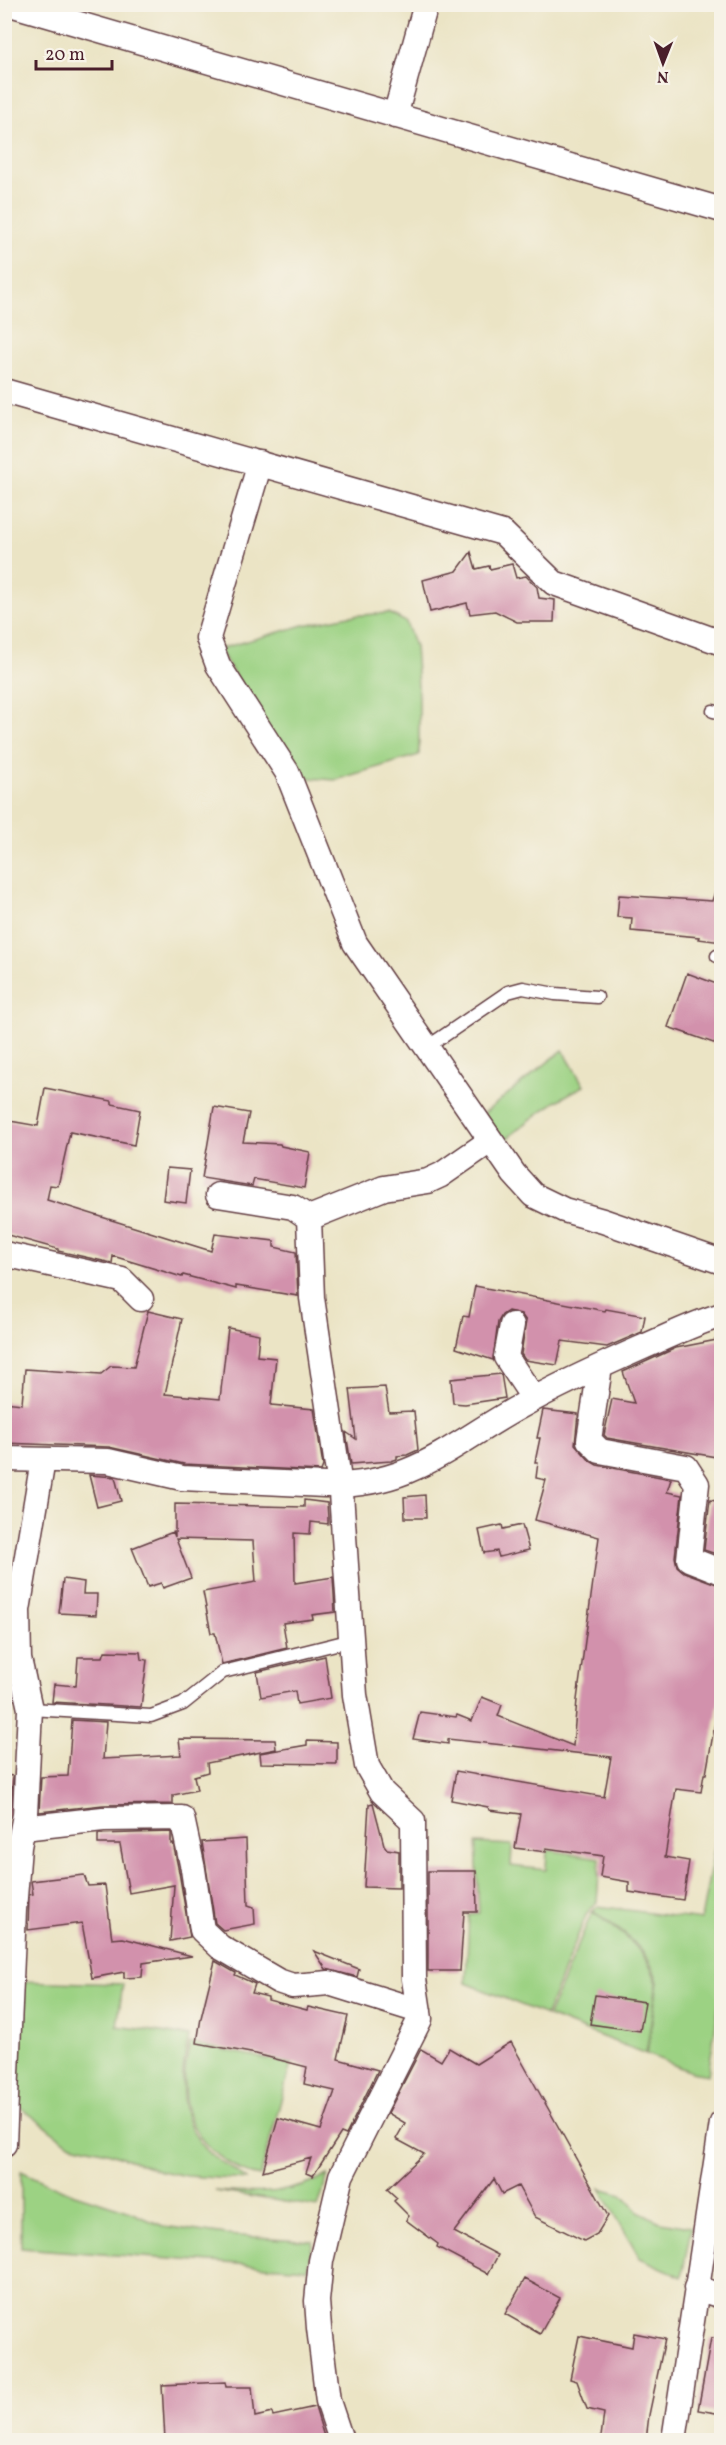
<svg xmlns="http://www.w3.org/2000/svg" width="726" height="2445" font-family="Vollkorn,serif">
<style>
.green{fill:#9cd283;stroke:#737857;stroke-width:1.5}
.building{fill:#d291ac}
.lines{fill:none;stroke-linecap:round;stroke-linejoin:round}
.service-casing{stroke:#623d42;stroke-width:15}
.minor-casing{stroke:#623d42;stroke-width:27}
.service{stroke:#fff;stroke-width:12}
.minor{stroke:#fff;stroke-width:24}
</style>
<rect width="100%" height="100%" fill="#f7f3e8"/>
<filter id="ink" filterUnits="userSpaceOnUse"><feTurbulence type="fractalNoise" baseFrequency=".0167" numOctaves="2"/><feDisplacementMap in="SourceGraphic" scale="12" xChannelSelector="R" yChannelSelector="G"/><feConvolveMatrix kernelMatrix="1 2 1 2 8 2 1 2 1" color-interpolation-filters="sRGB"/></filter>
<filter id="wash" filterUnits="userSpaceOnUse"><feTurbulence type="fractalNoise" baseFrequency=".008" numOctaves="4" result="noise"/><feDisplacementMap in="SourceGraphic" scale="24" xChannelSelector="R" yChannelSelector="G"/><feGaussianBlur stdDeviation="1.35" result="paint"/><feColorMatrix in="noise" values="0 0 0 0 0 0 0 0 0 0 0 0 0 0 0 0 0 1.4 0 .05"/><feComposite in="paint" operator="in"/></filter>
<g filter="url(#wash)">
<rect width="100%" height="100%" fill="#ebe4c5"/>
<path class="green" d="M389 613 406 622 415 647 419 699V755L335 780 309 778 299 783 219 649 304 625 349 616Z
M563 1050 584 1086C553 1101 528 1120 502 1143L483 1114Z
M721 1812V1990L708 2075 691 2072 647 2054 658 1982C648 1947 621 1931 593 1911L598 1906 701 1920Z
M476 1843 512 1845 511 1866 546 1870 547 1850 600 1858 597 1902 587 1913 546 2015 466 1983 469 1914 479 1913Z
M592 1912C621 1932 646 1948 657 1983L646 2054 548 2016Z
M17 1981 123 1984 117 2026 189 2036C179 2079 176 2124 213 2156 224 2165 237 2170 246 2180L187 2176 161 2171 111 2153 68 2143 12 2101Z
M190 2043 291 2064 260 2176C246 2174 238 2169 227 2162 182 2133 178 2091 190 2043Z
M21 2171 62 2190 125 2210 163 2226 226 2235 313 2241 307 2269 21 2248Z
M328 2175 318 2207 215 2191C252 2194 295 2195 328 2175Z
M600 2188 622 2194 638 2211 660 2222 691 2227 682 2277 640 2258Z"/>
<g id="blocks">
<path class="building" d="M471 552 476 569 489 566 490 569 512 564 516 578 526 576 537 587 539 598 555 600 554 622H517L495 611 470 614 467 603 430 612 423 580 457 571Z
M718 882H722V942L698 939 699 937 631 931 632 918 617 917 619 895 712 901Z
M687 973 722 986V1046L668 1027Z
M45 1088 112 1101V1104L140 1110 134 1145 70 1132 58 1186 50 1185 47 1200 211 1251 215 1234 274 1241V1247L296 1252 298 1296 236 1286V1289L183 1275 182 1277 113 1256 112 1263 58 1251V1249L4 1234V1120L38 1126Z
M214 1107 249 1113 243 1142 280 1144 281 1146 310 1152 304 1188 254 1179 252 1186 202 1178Z
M167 1168 190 1170 186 1203 163 1200Z
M475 1286 605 1311 606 1309 645 1316 642 1332 607 1347 562 1341 557 1365 525 1360 521 1354 526 1321 521 1314 508 1311 502 1315 498 1322 493 1360 456 1348 463 1316 469 1317Z
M148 1311 182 1319 165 1394 220 1399 228 1328 259 1334 257 1356 276 1358 271 1405 314 1409 323 1466 321 1471 184 1464 109 1447 4 1443V1402L22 1404 25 1369 101 1374 111 1366 134 1367Z
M722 1339V1458L607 1438 604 1435 612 1399 634 1403 623 1372 676 1348Z
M501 1374 505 1398 465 1404 453 1403 451 1379Z
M385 1387 389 1412 414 1411 418 1450 407 1455 397 1456V1459L391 1461 351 1464 346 1432 356 1439 350 1389Z
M543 1410 578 1414 575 1444 590 1461 597 1465 671 1479 667 1492 682 1495 675 1557 677 1566 684 1572 722 1586V1683L706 1774H704L701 1792 676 1789 665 1857 689 1861 683 1900 629 1892V1882L600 1877 603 1856 546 1848V1852L515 1848 521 1814 489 1810 488 1807 451 1800 456 1771 604 1797 611 1757 448 1739V1744L413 1739 420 1712 456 1717 457 1715 472 1721 482 1697 502 1705 498 1716 573 1746 577 1700 599 1537 535 1520 546 1480 536 1478 538 1462H535L540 1438H537Z
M89 1475 115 1477 121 1501 97 1507Z
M425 1495 426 1518H405L404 1497Z
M304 1500 327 1503 328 1518V1524L311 1522 310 1534 294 1533 295 1583 333 1577 335 1612 312 1615 313 1619 283 1623 287 1648 222 1664 215 1633H211L203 1592 256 1582 253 1541 176 1539 191 1578 163 1588 161 1583 148 1587 132 1548 173 1532 175 1537V1504L304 1507Z
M710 1500 722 1502V1556L704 1550Z
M502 1525 503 1529 522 1525 529 1550 499 1557 497 1551 484 1553 479 1530Z
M63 1579 84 1582 83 1594H97L96 1615 59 1613Z
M105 1651 140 1652 141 1659 147 1660 141 1707 52 1702 54 1684 76 1686 78 1657H103Z
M325 1656 331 1698 297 1704 295 1691 261 1697 257 1672Z
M72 1720 106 1722 103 1759 181 1755 179 1739 275 1740 276 1749 207 1763 208 1772 194 1776 197 1790 173 1795V1804L103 1805 39 1812 41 1777 68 1776Z
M307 1741 337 1742V1764L261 1763 260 1753 307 1745Z
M4 1775 13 1776 10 1816 4 1815Z
M373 1803 384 1845 387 1849 399 1851V1888L364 1887 369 1804Z
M171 1832V1844L173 1843 179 1872 190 1937 170 1941 174 1885 129 1893 120 1844H98V1834Z
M246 1839 248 1905 254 1907 255 1924 223 1930 215 1923 202 1842Z
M428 1871H476L477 1912H464L460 1971H428Z
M84 1875 88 1886 105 1885 112 1939 123 1938 192 1956 143 1963 142 1977 124 1978V1972L92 1978 82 1923 28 1930 29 1895 33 1894 31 1881Z
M314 1951 359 1969 357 1977 326 1969Z
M215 1961 236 1973 235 1975 255 1984 252 1993 268 1997V2000L307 2010 308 2007 348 2016 338 2059 378 2070 346 2135 341 2133 313 2176 306 2173 311 2158 263 2171 278 2118 321 2130 335 2091 304 2084 307 2067 256 2054 197 2043 201 2018Z
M595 1995 645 2002 640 2031 590 2024Z
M511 2042 608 2216 597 2234 584 2241 535 2217 518 2186 502 2194 494 2179 454 2232 498 2255 488 2274 437 2247 438 2244 406 2220 409 2216 394 2201 397 2198 387 2189 424 2154 396 2139 405 2123 388 2113 421 2049 441 2061 449 2048 476 2064Z
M525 2279 560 2298 540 2334 505 2314Z
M634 2333 665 2339 649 2415 646 2440H604V2438L601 2437 604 2413 587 2409 577 2381 570 2379 579 2336 632 2347Z
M711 2338 722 2339V2414L698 2410Z
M225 2382 226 2387H252L255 2417 272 2413 273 2416 315 2407 325 2440H165L162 2385Z"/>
</g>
</g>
<g filter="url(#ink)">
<use href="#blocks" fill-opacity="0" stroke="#623d42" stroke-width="1.5"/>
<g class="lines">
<g class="service-casing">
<path id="service" d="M713 711 722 713
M717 956 722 957
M426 1048 508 992 523 988 555 994 597 997
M30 1709 151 1716 183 1704 223 1672 352 1640"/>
</g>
<g class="minor-casing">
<path id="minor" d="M10 4 722 210
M395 116 426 4
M4 391 503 533 554 583 722 643
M260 463 208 638 218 665 287 772 355 943 514 1174 533 1195 564 1210 603 1221 722 1262
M218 1195 293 1207 309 1218
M4 1254 122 1280 141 1299
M512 1325 506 1357 534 1399
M600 1367 589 1440 600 1451 686 1467 697 1484 689 1559 722 1572
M4 1459 108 1461 182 1478 325 1485C412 1487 450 1445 521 1406 560 1384 600 1366 641 1348 667 1337 694 1323 722 1315
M23 1828 103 1819 182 1818 193 1869 202 1930 220 1947 278 1981 293 1986 329 1983 419 2011
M4 2144 14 1910 19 1847 25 1815 30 1709 19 1659 18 1610 43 1460
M696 2288 722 2296
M341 2440 328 2401 319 2328 317 2301 321 2261 341 2176 420 2019 414 1979 413 1821 382 1792 367 1766 355 1695 341 1493 312 1298 309 1218 384 1188 428 1181 441 1175 490 1141
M674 2440 722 2123"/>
</g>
<use href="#service" class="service"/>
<use href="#minor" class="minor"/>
</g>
</g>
<rect width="726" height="2445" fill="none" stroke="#f7f3e8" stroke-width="24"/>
<g transform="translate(663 63) rotate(181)" stroke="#f7f3e8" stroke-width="4.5" paint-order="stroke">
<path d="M0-4.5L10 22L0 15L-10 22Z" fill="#4a1f2b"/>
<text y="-9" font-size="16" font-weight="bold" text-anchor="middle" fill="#4a1f2b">N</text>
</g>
<path d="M36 60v9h76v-9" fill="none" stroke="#4a1f2b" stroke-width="3"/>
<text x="45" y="60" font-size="18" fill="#4a1f2b" stroke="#f7f3e8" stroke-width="4.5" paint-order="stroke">20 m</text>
</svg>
